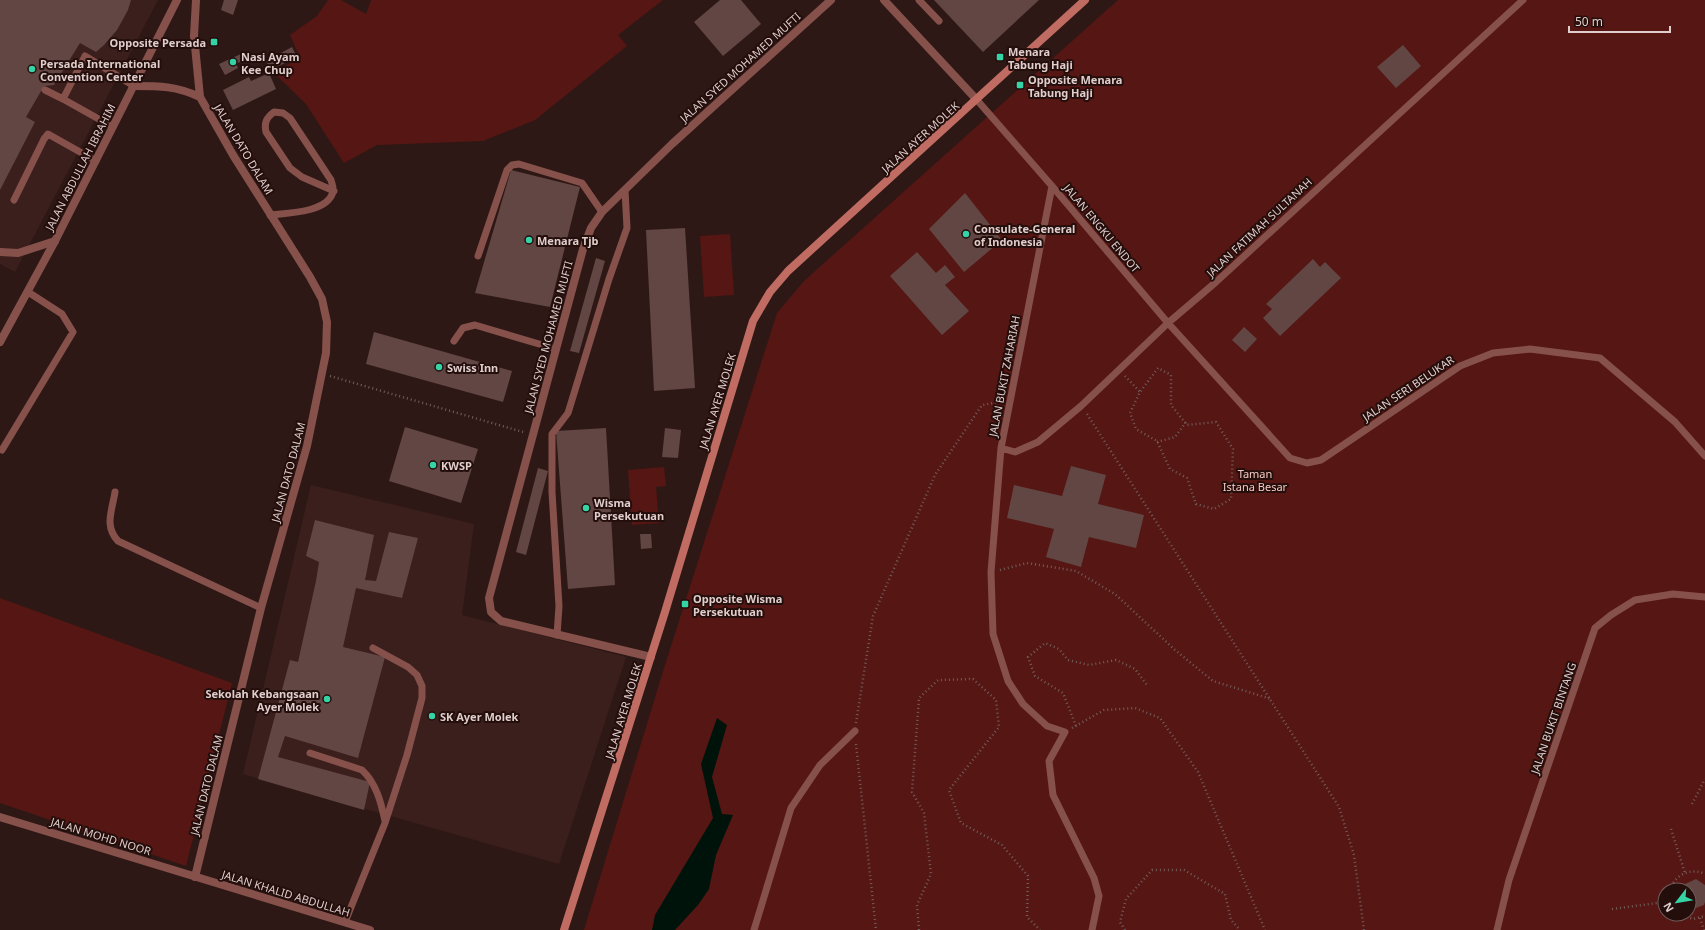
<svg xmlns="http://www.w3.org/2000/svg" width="1705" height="930" font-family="'Noto Sans',sans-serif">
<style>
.built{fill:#3b1f1c}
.green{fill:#561613;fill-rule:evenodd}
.water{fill:#00130b}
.building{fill:#614643}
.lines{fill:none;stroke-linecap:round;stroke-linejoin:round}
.path{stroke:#725e5b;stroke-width:2.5;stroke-dasharray:1 3;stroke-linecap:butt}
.service{stroke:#86514b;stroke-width:7}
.minor{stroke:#86514b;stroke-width:8}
.tertiary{stroke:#86514b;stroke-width:8}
.secondary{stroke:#c06c63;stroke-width:8}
.poi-dot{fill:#35d4a7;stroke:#240e0c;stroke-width:1.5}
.labels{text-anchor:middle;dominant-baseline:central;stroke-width:4;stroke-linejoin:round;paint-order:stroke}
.poi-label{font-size:11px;font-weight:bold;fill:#dfcecc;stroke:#240e0c;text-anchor:start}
.street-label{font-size:11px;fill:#dfcecc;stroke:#240e0c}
.park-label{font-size:11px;fill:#f5c8c2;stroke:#240e0c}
</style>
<rect width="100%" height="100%" fill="#2e1815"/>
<path class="built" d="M0 0H158L15 272 0 264Z
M311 485 474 524 462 615 626 657 559 864 243 774Z"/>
<path class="green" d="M328 0H341L366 14 371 0H663L618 35 627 46 535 120 483 141 377 145 344 163 306 104 273 72 300 58 290 35 317 16Z
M1118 0H1705V930H584L665 665 777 313 804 281ZM1665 890H1689V914H1665Z
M730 234 734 295 704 297 700 236Z
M664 467 666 486 656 487 659 523 632 525 628 470Z
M0 598 232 683 186 866 0 803Z"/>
<path class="water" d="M717 718 727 725 712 777 722 814 733 815 716 855 709 889 698 905 675 930H652L655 915 713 818 701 764Z"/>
<path class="building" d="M0 0H131L128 10 117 30 104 45 96 52 80 43 54 85 44 86 26 117 35 122 0 190Z
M224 0H238L233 15 221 10Z
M720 0H741L761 24 723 56 694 22Z
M934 0H1039L983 52Z
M1403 45 1421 66 1396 88 1377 67Z
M292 47 297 57 271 70 266 61Z
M243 53 246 59 236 64 238 68 225 75 219 64Z
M269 73 276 89 233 110 223 90 249 77 251 81Z
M511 170 580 187 550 307 475 293Z
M965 193 1002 240 964 272 929 229Z
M685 228 695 388 654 391 646 230Z
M917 252 936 273 945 265 955 277 945 285 969 311 942 335 890 276Z
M596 258 605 261 579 353 570 351Z
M1313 259 1320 267 1325 262 1341 278 1280 336 1263 318 1272 309 1266 304Z
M1244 327 1257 339 1245 352 1232 340Z
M374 332 512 371 503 402 366 364Z
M405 427 478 449 461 503 389 481Z
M606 428 615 585 568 589 556 431Z
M665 428 681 430 678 458 662 457Z
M1071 466 1106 475 1098 504 1144 515 1136 548 1089 537 1081 567 1046 557 1054 529 1007 518 1014 485 1062 496Z
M538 468 548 471 526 555 516 552Z
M315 520 374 535 365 580 376 581 389 532 418 538 402 598 356 588 343 647 385 657 358 758 285 736 278 757 370 782 364 810 258 779 290 660 298 662 316 581 319 562 306 556Z
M640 534H651L652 548 641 549Z
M1696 879 1705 885V902L1704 905 1693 909 1689 907V890H1682L1685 884Z"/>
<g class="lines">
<path class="path" d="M330 376 523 432
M1125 376 1140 392 1130 413 1136 429 1157 441 1170 469 1187 478 1196 504 1214 509 1231 499 1233 449 1216 422 1187 425 1171 405V375L1158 368 1140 392
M1087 414 1339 807 1354 855 1364 930
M1157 442 1175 437 1186 422
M1000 570 1027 563 1076 571 1115 594 1175 650 1213 681 1271 699
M856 723 873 616 935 475 982 405 1000 402
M1076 726 1063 693 1035 676 1028 657 1045 643 1059 649 1068 660 1089 665 1116 660 1135 669 1147 685
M1072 728 1104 710 1135 708 1160 718 1198 772 1265 930
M856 744 876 930
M1692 804 1705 779
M1671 829 1685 873
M1670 890C1674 875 1691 867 1705 874
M1612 909 1665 902
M1679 914 1693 919 1705 916
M1700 918 1704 930
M919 930 917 905 931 874 924 813 912 792 919 698 938 680 973 679 996 700 999 727 949 790 961 823 1002 845 1028 876 1027 917 1040 930
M1125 930 1120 922 1126 899 1152 870H1184L1225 894 1231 920 1240 930"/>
<path class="service" d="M919 0 939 21
M45 90 63 99
M977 100 1052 186 1168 323 1290 458 1307 463 1321 460 1460 366 1493 353 1530 349 1600 358 1675 422 1705 456
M113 127 63 99 85 56 134 86
M1052 186 1001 448 991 572 993 634 1008 681 1023 704 1047 726 1065 732 1049 761 1053 795 1094 878 1099 896 1092 930
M14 200 44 139 48 134 96 161
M270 215C287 213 327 213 333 192 334 188 332 184 331 180L290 118 283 113 274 112C266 118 264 123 266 132L290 168 302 177 334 191
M478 256 507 170 512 165 519 164 582 183 602 212
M454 341 463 328 475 325 556 349
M1001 448 1015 452 1038 442 1081 406 1168 323 1216 282 1523 0
M2 450 73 332 62 314 28 292
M115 492C112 511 104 526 118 541L261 608
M557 635 559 606 552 492V434L568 413 609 279 627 228 625 190
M310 753 362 770C376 783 381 802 385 821
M345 922 385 823 407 755 422 698V686L417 675 408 667 373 648
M754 930 791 808 820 765 855 731
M1497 930 1509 880 1595 628 1611 615 1635 600 1673 594 1705 597"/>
<path class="minor" d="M884 0 977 100
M134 86C160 86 176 86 200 97
M0 252 18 253 55 241
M651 657 501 621 491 612 489 598 583 249 591 228 602 212 672 144 831 0
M0 817 370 930
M195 877 261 608 307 446 326 353 327 322 322 299 310 277 233 155 200 97 194 36 196 0"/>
<path class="tertiary" d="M0 342 55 241 177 0"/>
<path class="secondary" d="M564 930 665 612 753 321 770 292 788 271 1085 0"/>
</g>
<g class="poi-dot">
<rect x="210" y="38" width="8" height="8" rx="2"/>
<rect x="996" y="53" width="8" height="8" rx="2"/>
<circle cx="233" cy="62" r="4"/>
<circle cx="32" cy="69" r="4"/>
<rect x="1016" y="81" width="8" height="8" rx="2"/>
<circle cx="966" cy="234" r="4"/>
<circle cx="529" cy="240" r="4"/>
<circle cx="439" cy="367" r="4"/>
<circle cx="433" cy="465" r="4"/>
<circle cx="586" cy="508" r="4"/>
<rect x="681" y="600" width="8" height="8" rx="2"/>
<circle cx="327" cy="699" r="4"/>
<circle cx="432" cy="716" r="4"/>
</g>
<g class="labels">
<g class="poi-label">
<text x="206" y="42" text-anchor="end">Opposite Persada</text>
<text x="1008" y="51">Menara<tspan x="1008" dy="13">Tabung Haji</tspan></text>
<text x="241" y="56">Nasi Ayam<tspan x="241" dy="13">Kee Chup</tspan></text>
<text x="40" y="63">Persada International<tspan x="40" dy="13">Convention Center</tspan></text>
<text x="1028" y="79">Opposite Menara<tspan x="1028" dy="13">Tabung Haji</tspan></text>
<text x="974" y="228">Consulate-General<tspan x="974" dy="13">of Indonesia</tspan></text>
<text x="537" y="240">Menara Tjb</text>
<text x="447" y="367">Swiss Inn</text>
<text x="441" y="465">KWSP</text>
<text x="594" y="502">Wisma<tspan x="594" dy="13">Persekutuan</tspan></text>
<text x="693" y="598">Opposite Wisma<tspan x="693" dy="13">Persekutuan</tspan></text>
<text x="319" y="693" text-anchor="end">Sekolah Kebangsaan<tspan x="319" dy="13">Ayer Molek</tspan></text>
<text x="440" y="716">SK Ayer Molek</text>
</g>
<g class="street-label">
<text transform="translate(740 67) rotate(-42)">JALAN SYED MOHAMED MUFTI</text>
<text transform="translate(920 137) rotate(-42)">JALAN AYER MOLEK</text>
<text transform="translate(244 149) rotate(59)">JALAN DATO DALAM</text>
<text transform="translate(80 167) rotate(-63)">JALAN ABDULLAH IBRAHIM</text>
<text transform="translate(1259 227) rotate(-43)">JALAN FATIMAH SULTANAH</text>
<text transform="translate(1102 228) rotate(50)">JALAN ENGKU ENDOT</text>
<text transform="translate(548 337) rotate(-75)">JALAN SYED MOHAMED MUFTI</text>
<text transform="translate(1004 376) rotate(-79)">JALAN BUKIT ZAHARIAH</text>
<text transform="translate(1408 388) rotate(-34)">JALAN SERI BELUKAR</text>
<text transform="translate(717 401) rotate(-73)">JALAN AYER MOLEK</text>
<text transform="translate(288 472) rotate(-75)">JALAN DATO DALAM</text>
<text transform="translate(623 711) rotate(-73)">JALAN AYER MOLEK</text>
<text transform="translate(1553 718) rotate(-71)">JALAN BUKIT BINTANG</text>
<text transform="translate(206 785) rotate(-76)">JALAN DATO DALAM</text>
<text transform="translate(101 836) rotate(17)">JALAN MOHD NOOR</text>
<text transform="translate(286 893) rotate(17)">JALAN KHALID ABDULLAH</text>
</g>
<g class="park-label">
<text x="1255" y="473">Taman<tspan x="1255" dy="13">Istana Besar</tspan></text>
</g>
</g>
<g transform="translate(1677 902) rotate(239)"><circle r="19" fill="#240e0c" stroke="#6f5b59"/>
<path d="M0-3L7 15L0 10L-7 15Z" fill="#35d4a7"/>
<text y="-6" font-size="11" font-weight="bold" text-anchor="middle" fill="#dfcecc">N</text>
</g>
<path d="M1569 26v6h101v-6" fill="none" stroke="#dfcecc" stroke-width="2"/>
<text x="1575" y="26" font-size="12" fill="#dfcecc" stroke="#240e0c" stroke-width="3" paint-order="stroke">50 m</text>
</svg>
